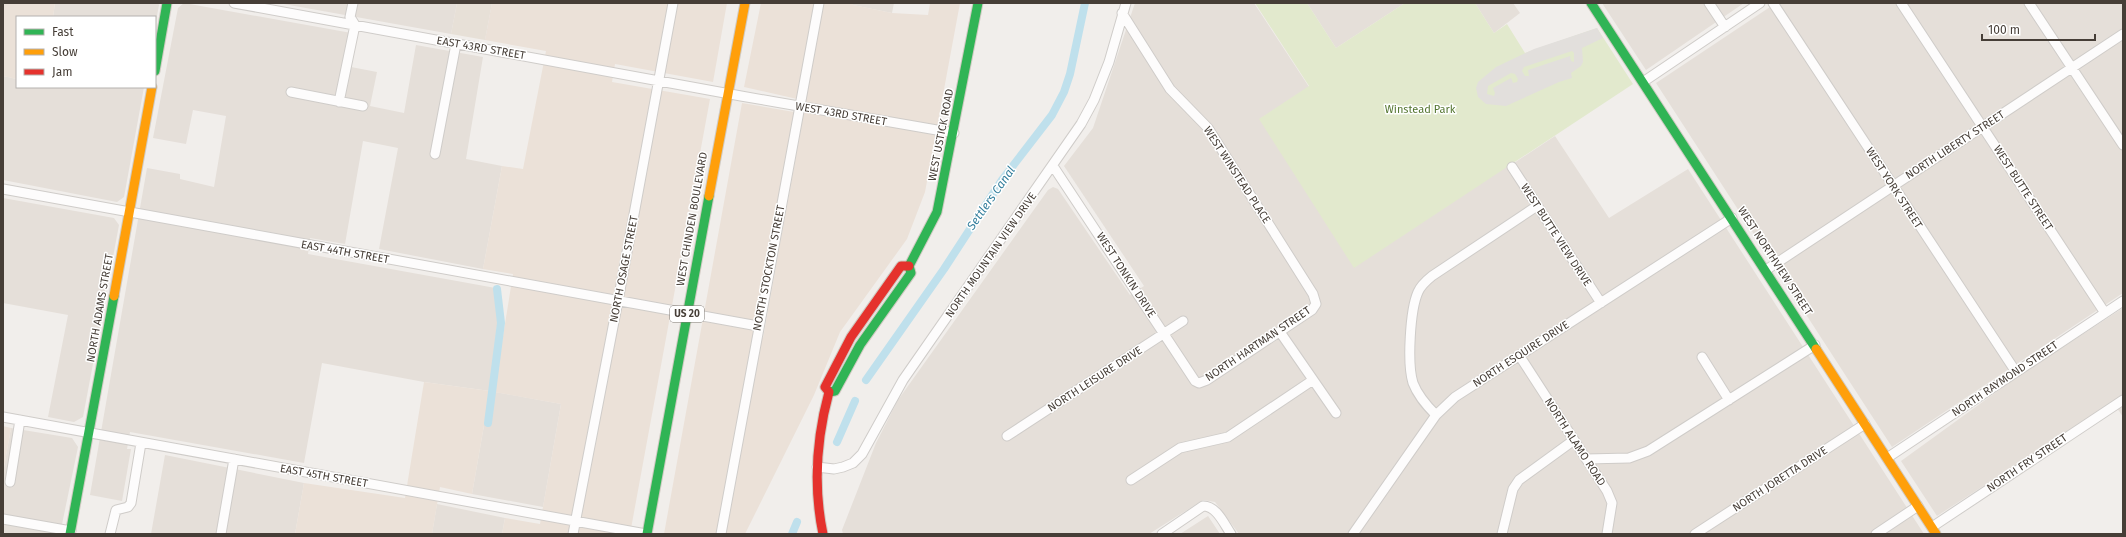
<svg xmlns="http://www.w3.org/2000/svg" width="2126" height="537" font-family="'Fira Sans',sans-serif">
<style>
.residential{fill:#e5dfd9}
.commercial{fill:#ebe1d8}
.education{fill:#e7e0d7}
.green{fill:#e2e9cd}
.parking{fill:#e2dfdc;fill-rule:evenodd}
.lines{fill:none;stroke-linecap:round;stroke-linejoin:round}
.canal{stroke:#bfe0ec;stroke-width:8}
.street-casing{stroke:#cfccc9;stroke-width:11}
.fast-casing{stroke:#d0cac2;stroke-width:11}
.slow-casing{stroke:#d0cac2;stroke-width:11}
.jam-casing{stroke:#d0cac2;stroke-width:11}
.street{stroke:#fdfcfc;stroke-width:9}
.fast{stroke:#30b455;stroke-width:9}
.slow{stroke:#ff9f0a;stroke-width:9}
.jam{stroke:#e5322d;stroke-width:9}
.labels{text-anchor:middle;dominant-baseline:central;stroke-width:3;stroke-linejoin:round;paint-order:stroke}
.shield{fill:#fff;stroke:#7e7873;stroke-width:1}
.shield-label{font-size:10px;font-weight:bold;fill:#463e37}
.street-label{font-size:11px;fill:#463e37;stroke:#fff}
.park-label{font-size:11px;fill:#52742e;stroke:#fff}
.water-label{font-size:12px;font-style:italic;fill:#337e9c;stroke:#fff}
</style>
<rect width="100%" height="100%" fill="#f1eeeb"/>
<path class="residential" d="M55 3H158L159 5 155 26V17H53Z
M184 3 357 34 351 67 377 72 370 106 404 113 416 45 483 57 466 159 502 166 483 269 379 249 398 148 363 141 345 244 310 238 308 254 501 289 490 391 561 404 543 507 472 494 490 391 424 382 322 363 304 463 130 432 127 449H131L122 501 90 495 147 168 180 174V179L214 187 226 116 193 110 186 144 153 138 178 8Z
M278 3H457L451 34Z
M853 3H894L892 13 853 5Z
M1135 3H1254L1309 87 1260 119 1514 163 1555 136 1609 218 1688 169 1924 534H1239L1215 502 1203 500 1149 534H843L842 530 876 443 898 400 1048 190 1053 187 1058 189 1130 295 1144 286 1064 166 1093 128Z
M1307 3H1405L1336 48Z
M1475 3H1513L1520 13 1494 33Z
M1602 3H1744L1646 70Z
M1776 3H2123V293L1892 447 1656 83Z
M3 76 17 79V87H144L124 197 117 202 3 180Z
M3 198 114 218 119 225 83 417 74 422 48 417 68 315 3 303Z
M2123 308V417L2113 402 1937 516 1901 461 2017 377Z
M11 428 72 438 78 447 60 534H3V473Z
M165 455 304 483 295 534H151Z
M437 504 505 518 502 534H432Z
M1208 516 1220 534H1180Z"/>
<path class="commercial" d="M3 3H55L53 17H17V79L3 76Z
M492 3H727L713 82 615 64 612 82 710 99 630 534H502L505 518 540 524 561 404 494 392 513 274 483 269 502 166 523 169 546 51 485 40Z
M761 3H853V5L892 13 928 15 930 3H960L925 192 907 239 840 332 814 395 745 534H664L742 103 794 112 755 336 763 338 806 101 744 87Z
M424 382 490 391 472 494 440 487 432 534H295L304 483 405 498Z
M3 426 11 428 3 473Z"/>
<path class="education" d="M457 3H492L485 40 451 34Z"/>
<path class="green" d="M1255 3H1307L1336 48 1405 3H1475L1494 33 1507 24 1525 53 1597 28 1633 84 1354 268 1259 119 1309 86Z"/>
<path class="parking" d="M1597 28 1603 38 1582 48 1583 62 1581 66 1571 73 1572 78 1559 82 1506 106 1486 104 1478 97 1476 88 1478 82 1496 67 1534 49ZM1572 51 1574 53V62L1571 61 1570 56 1528 70 1529 76H1525L1522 71 1524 67ZM1511 73 1515 74 1518 79 1517 82 1513 83 1511 78 1493 88 1495 93 1494 96 1487 94 1488 86Z"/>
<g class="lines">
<path class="canal" d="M866 380 944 269 1002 180 1052 115 1064 92 1070 74 1085 3
M488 423 501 323 497 289
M837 442 855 401
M792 534 797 522"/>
<g class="street-casing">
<path id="street" d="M234 3 741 96 954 133
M1709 3 1725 27
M1773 3 2016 372
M1901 3 2105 313
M2029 3 2123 145
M1643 82 1760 3
M291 92 363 106
M339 102 355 25 350 17 353 3
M435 154 456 44
M1053 166 1195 381 1199 383 1207 380 1312 310 1316 304 1313 294 1208 128 1170 89 1122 13
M1512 167 1601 303
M3 189 758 326
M1766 270 2123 34
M1280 332 1336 413
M1519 355 1607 491 1612 503 1607 534
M1702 357 1729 400
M1436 415C1426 405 1418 396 1413 383 1407 364 1410 310 1418 292 1421 285 1427 280 1432 276L1537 206
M3 417 646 534
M1007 436 1183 321
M1887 458 2123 301
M1586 459 1629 458 1648 451 1815 345
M817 467 834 469 843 467 853 463 862 454 903 380 1081 124 1094 100 1109 62 1126 3
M1131 480 1180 448 1228 437 1313 380
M10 482 20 420
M3 519 71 531
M1932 527 2123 400
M110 534 116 510 128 507 131 503 141 443
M221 534 234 459
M573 534 618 301 673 3
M721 534 819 3
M1162 534 1203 506C1217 506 1224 524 1231 534
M1353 534 1436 415 1455 397 1732 218
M1502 534 1513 489 1519 480 1574 440
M1695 534 1865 424
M1876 534 1918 506"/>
</g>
<g class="fast-casing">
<path id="fast" d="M1591 3 1816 349
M155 71 167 3
M909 266 937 212 978 3
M829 392 835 391 860 345 911 273 909 266
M70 534 114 296
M647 534 709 196"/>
</g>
<g class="slow-casing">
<path id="slow" d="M709 196 745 3
M114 296 152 87
M1816 349 1936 534"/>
</g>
<g class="jam-casing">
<path id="jam" d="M829 392 825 387 851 337 901 266H909
M823 534C813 486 816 440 829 392"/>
</g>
<use href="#street" class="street"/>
<use href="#fast" class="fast"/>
<use href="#slow" class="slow"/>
<use href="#jam" class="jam"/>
</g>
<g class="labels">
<rect class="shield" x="670" y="306" width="34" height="16" rx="3"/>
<g class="shield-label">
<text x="687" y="314">US 20</text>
</g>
<g class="street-label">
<text transform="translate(481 48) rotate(10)">EAST 43RD STREET</text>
<text transform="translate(841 114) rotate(10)">WEST 43RD STREET</text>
<text transform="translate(941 135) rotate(-79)">WEST USTICK ROAD</text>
<text transform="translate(1955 145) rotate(-33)">NORTH LIBERTY STREET</text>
<text transform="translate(1237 175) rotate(57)">WEST WINSTEAD PLACE</text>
<text transform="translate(1894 188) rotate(57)">WEST YORK STREET</text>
<text transform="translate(2023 188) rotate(57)">WEST BUTTE STREET</text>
<text transform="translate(692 219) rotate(-80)">WEST CHINDEN BOULEVARD</text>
<text transform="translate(1556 235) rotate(57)">WEST BUTTE VIEW DRIVE</text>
<text transform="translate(345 252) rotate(10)">EAST 44TH STREET</text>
<text transform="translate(991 255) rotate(-55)">NORTH MOUNTAIN VIEW DRIVE</text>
<text transform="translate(1775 261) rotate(57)">WEST NORTHVIEW STREET</text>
<text transform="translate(769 268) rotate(-79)">NORTH STOCKTON STREET</text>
<text transform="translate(624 269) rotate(-79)">NORTH OSAGE STREET</text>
<text transform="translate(1126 275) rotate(57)">WEST TONKIN DRIVE</text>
<text transform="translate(100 308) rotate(-80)">NORTH ADAMS STREET</text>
<text transform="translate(1258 344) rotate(-34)">NORTH HARTMAN STREET</text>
<text transform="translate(1521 354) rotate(-33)">NORTH ESQUIRE DRIVE</text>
<text transform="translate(1095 379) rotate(-33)">NORTH LEISURE DRIVE</text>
<text transform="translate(2005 379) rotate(-34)">NORTH RAYMOND STREET</text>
<text transform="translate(1575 442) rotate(57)">NORTH ALAMO ROAD</text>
<text transform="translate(2027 463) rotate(-34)">NORTH FRY STREET</text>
<text transform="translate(324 476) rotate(10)">EAST 45TH STREET</text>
<text transform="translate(1780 479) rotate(-33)">NORTH JORETTA DRIVE</text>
</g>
<g class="park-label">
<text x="1420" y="109">Winstead Park</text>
</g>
<g class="water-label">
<text transform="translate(991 198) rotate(-55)">Settlers Canal</text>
</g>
</g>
<rect width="2126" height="537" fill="none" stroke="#463e37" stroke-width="8"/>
<rect x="16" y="16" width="140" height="72" fill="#ffffff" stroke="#b5b2af"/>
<rect x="24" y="29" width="20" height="6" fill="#30b455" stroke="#b5b2af"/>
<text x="52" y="36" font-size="12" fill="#463e37">Fast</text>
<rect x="24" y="49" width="20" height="6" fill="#ff9f0a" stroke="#b5b2af"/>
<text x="52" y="56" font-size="12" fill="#463e37">Slow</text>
<rect x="24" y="69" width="20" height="6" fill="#e5322d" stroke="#b5b2af"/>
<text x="52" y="76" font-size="12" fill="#463e37">Jam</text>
<path d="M1982 34v6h113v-6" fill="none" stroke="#463e37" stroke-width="2"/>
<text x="1988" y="34" font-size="12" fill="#463e37" stroke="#ffffff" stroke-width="3" paint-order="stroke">100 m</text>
</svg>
